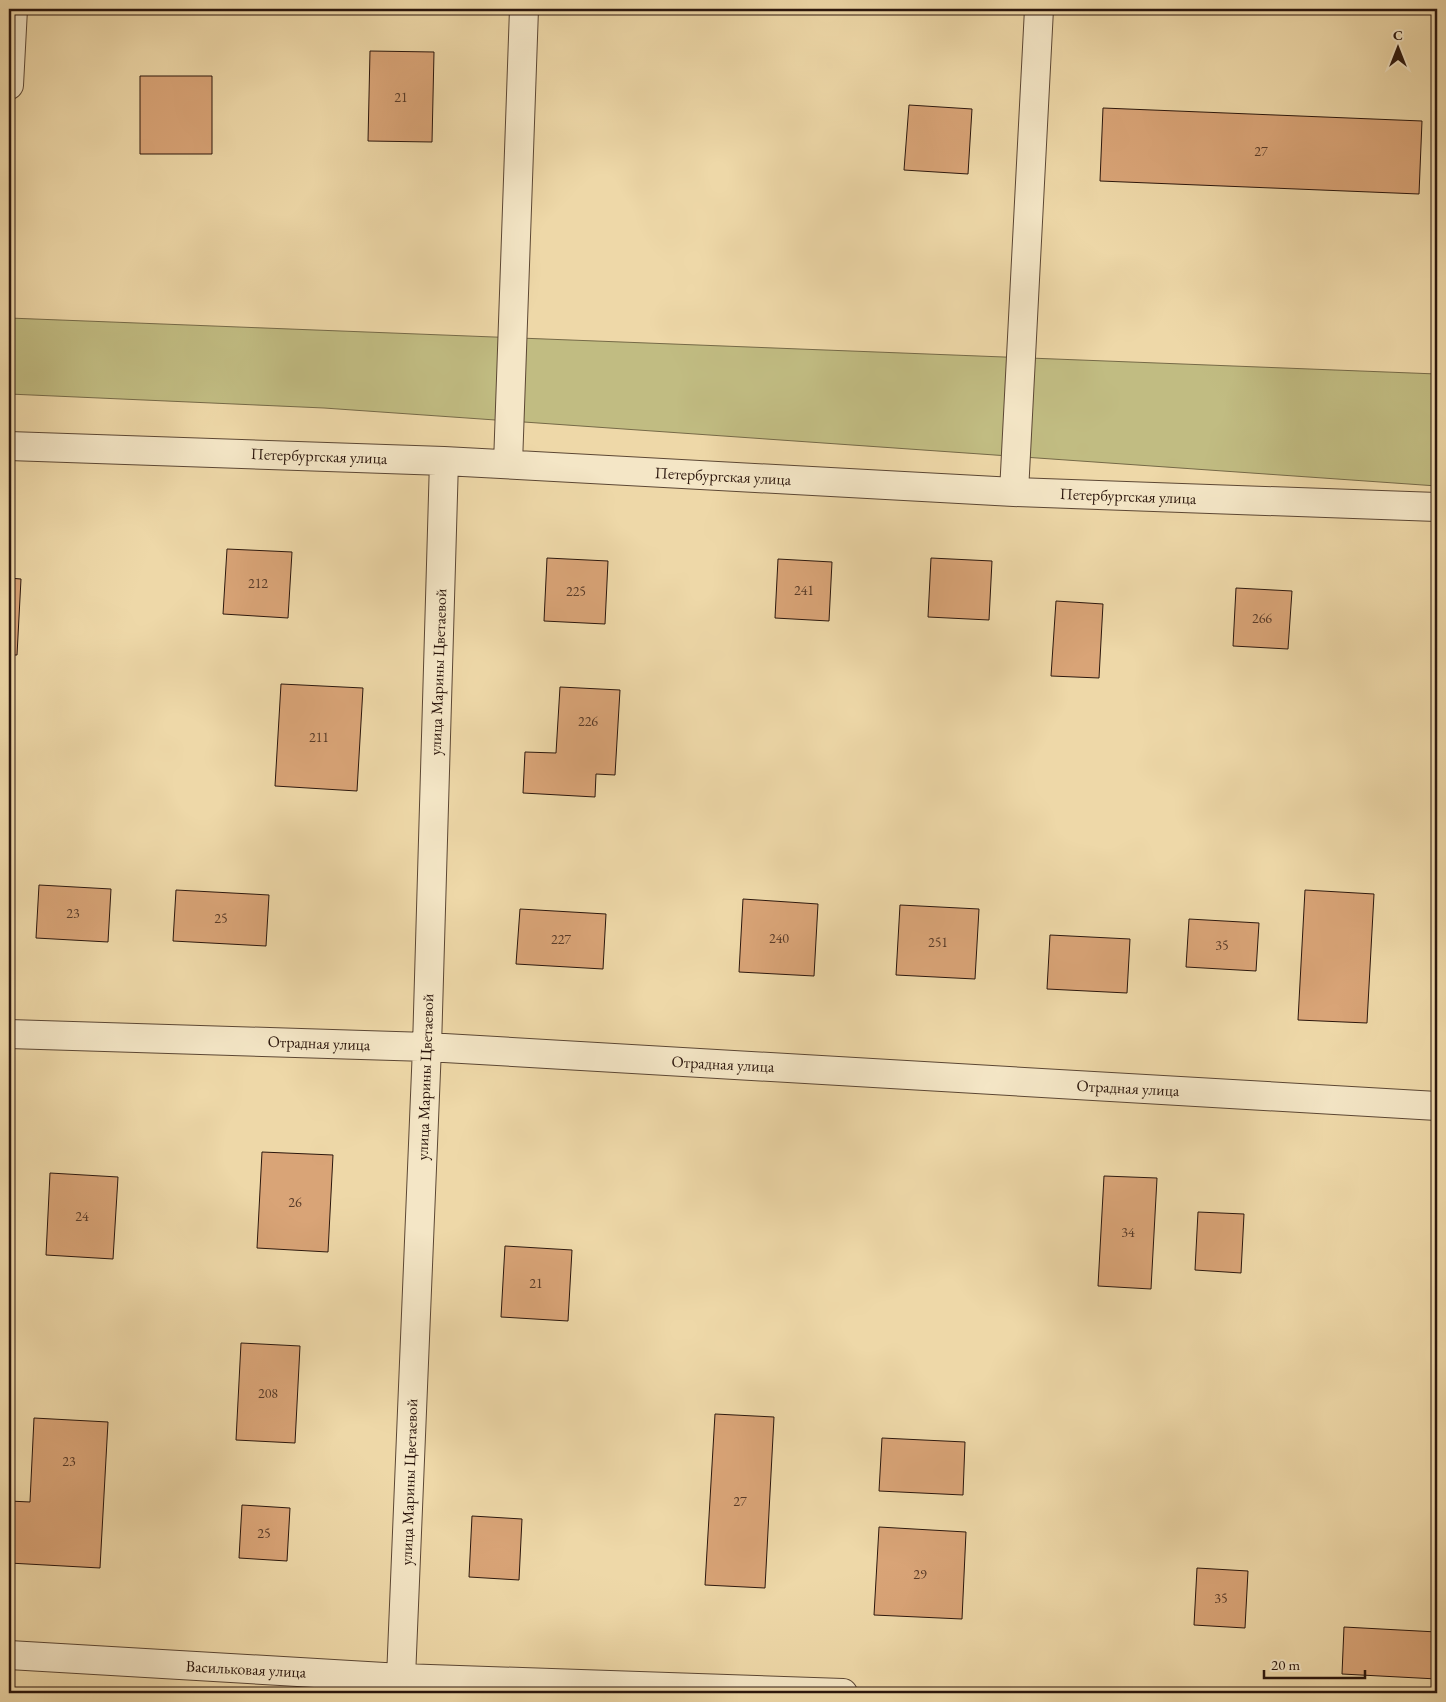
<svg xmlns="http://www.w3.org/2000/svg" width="1446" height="1702" font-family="'EB Garamond',serif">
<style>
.green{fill:#c1bc82;stroke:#766a48}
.building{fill:#d9a477;stroke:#2c170d}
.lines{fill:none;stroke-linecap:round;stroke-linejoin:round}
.street-casing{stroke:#5c4734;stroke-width:30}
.street{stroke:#f4e6c6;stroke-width:28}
.labels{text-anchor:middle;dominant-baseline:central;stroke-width:4;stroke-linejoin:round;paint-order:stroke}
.number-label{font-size:14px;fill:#573a28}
.street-label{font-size:16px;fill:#2c170d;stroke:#f4e6c6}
</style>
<rect width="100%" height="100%" fill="#eed8a8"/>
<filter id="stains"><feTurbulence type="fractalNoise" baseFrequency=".004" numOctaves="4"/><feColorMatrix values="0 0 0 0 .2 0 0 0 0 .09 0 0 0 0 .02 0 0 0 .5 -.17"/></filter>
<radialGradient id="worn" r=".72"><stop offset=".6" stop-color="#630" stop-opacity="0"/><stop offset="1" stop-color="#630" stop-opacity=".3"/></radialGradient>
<path class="green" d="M9 318 1437 374V486L324 408 9 394Z"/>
<path class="building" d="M1163 9H1222V14L1163 10Z
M370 51 434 52 432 142 368 141Z
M140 76H212V154H140Z
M909 105 972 109 968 174 904 170Z
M1103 108 1422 121 1419 194 1100 181Z
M227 549 292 552 288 618 223 614Z
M547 558 608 561 605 624 544 621Z
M931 558 992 561 989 620 928 617Z
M778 559 832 562 829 621 775 618Z
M9 578 21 579 17 655H9Z
M1236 588 1292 591 1288 649 1233 646Z
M1056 601 1103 604 1099 678 1051 676Z
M281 684 363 688 357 791 275 786Z
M560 687 620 690 615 775 596 774 595 797 523 793 525 752 556 753Z
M39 885 111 889 108 942 36 938Z
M176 890 269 895 266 946 173 941Z
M1305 890 1374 894 1367 1023 1298 1020Z
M743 899 818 904 814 976 739 972Z
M900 905 979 909 975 979 896 975Z
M520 909 606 914 603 969 516 964Z
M1189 919 1259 923 1256 971 1186 967Z
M1050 935 1130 939 1127 993 1047 989Z
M262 1152 333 1155 328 1252 257 1248Z
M50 1173 118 1177 113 1259 46 1255Z
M1104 1176 1157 1178 1151 1289 1098 1286Z
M1198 1212 1244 1214 1241 1273 1195 1270Z
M505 1246 572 1250 568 1321 501 1317Z
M241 1343 300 1346 295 1443 236 1440Z
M715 1414 774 1417 765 1588 705 1585Z
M34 1418 108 1422 100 1568 9 1563V1501L30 1502Z
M882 1438 965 1442 963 1495 879 1491Z
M242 1505 290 1508 287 1561 239 1558Z
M472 1516 522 1519 519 1580 469 1577Z
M879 1527 966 1532 962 1619 874 1615Z
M1197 1568 1248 1571 1245 1628 1194 1625Z
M1344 1627 1437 1632V1679L1342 1674Z"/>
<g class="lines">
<g class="street-casing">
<path id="street" d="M9 85 13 9
M9 446 444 461 1014 492 1437 507
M508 464 524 9
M1014 492 1039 9
M9 1034 427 1047 1437 1106
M9 1655 401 1678 843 1693
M397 1693 401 1678 427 1047 444 461"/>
</g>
<use href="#street" class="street"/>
</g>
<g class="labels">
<g class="number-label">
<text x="401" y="97">21</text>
<text x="1261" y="151">27</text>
<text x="258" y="583">212</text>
<text x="804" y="590">241</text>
<text x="576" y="591">225</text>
<text x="1262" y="618">266</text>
<text x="588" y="721">226</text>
<text x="319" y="737">211</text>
<text x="73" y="913">23</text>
<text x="221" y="918">25</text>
<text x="779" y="938">240</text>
<text x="561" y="939">227</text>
<text x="938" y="942">251</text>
<text x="1222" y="945">35</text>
<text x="295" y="1202">26</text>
<text x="82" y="1216">24</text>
<text x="1128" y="1232">34</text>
<text x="536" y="1283">21</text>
<text x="268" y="1393">208</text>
<text x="69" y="1461">23</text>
<text x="740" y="1501">27</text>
<text x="264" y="1533">25</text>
<text x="920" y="1574">29</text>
<text x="1221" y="1598">35</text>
</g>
<g class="street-label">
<text transform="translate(319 456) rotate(2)">Петербургская улица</text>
<text transform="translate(723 476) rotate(3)">Петербургская улица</text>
<text transform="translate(1128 496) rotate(2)">Петербургская улица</text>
<text transform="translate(438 672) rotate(-88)">улица Марины Цветаевой</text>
<text transform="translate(319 1043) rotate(2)">Отрадная улица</text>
<text transform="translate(723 1064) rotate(3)">Отрадная улица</text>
<text transform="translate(425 1077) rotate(-88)">улица Марины Цветаевой</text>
<text transform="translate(1128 1088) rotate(3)">Отрадная улица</text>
<text transform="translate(409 1482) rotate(-88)">улица Марины Цветаевой</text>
<text transform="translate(246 1669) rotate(3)">Васильковая улица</text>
</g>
</g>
<rect width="1446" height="1702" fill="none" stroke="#eed8a8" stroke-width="30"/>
<rect x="10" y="10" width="1426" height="1682" fill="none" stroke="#2c170d" stroke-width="2.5"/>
<rect x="15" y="15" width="1416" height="1672" fill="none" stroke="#2c170d"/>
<g transform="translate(1398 48)" stroke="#f4e6c6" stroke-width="4" paint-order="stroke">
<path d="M0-4L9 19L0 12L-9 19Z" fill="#2c170d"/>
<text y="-8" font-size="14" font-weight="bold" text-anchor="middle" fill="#2c170d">С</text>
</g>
<path d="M1264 1670v8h101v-8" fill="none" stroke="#2c170d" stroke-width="2.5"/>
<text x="1271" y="1670" font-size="15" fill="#2c170d" stroke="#f4e6c6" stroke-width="4" paint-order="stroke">20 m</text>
<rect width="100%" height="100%" filter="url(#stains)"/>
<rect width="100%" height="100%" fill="url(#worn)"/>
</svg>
